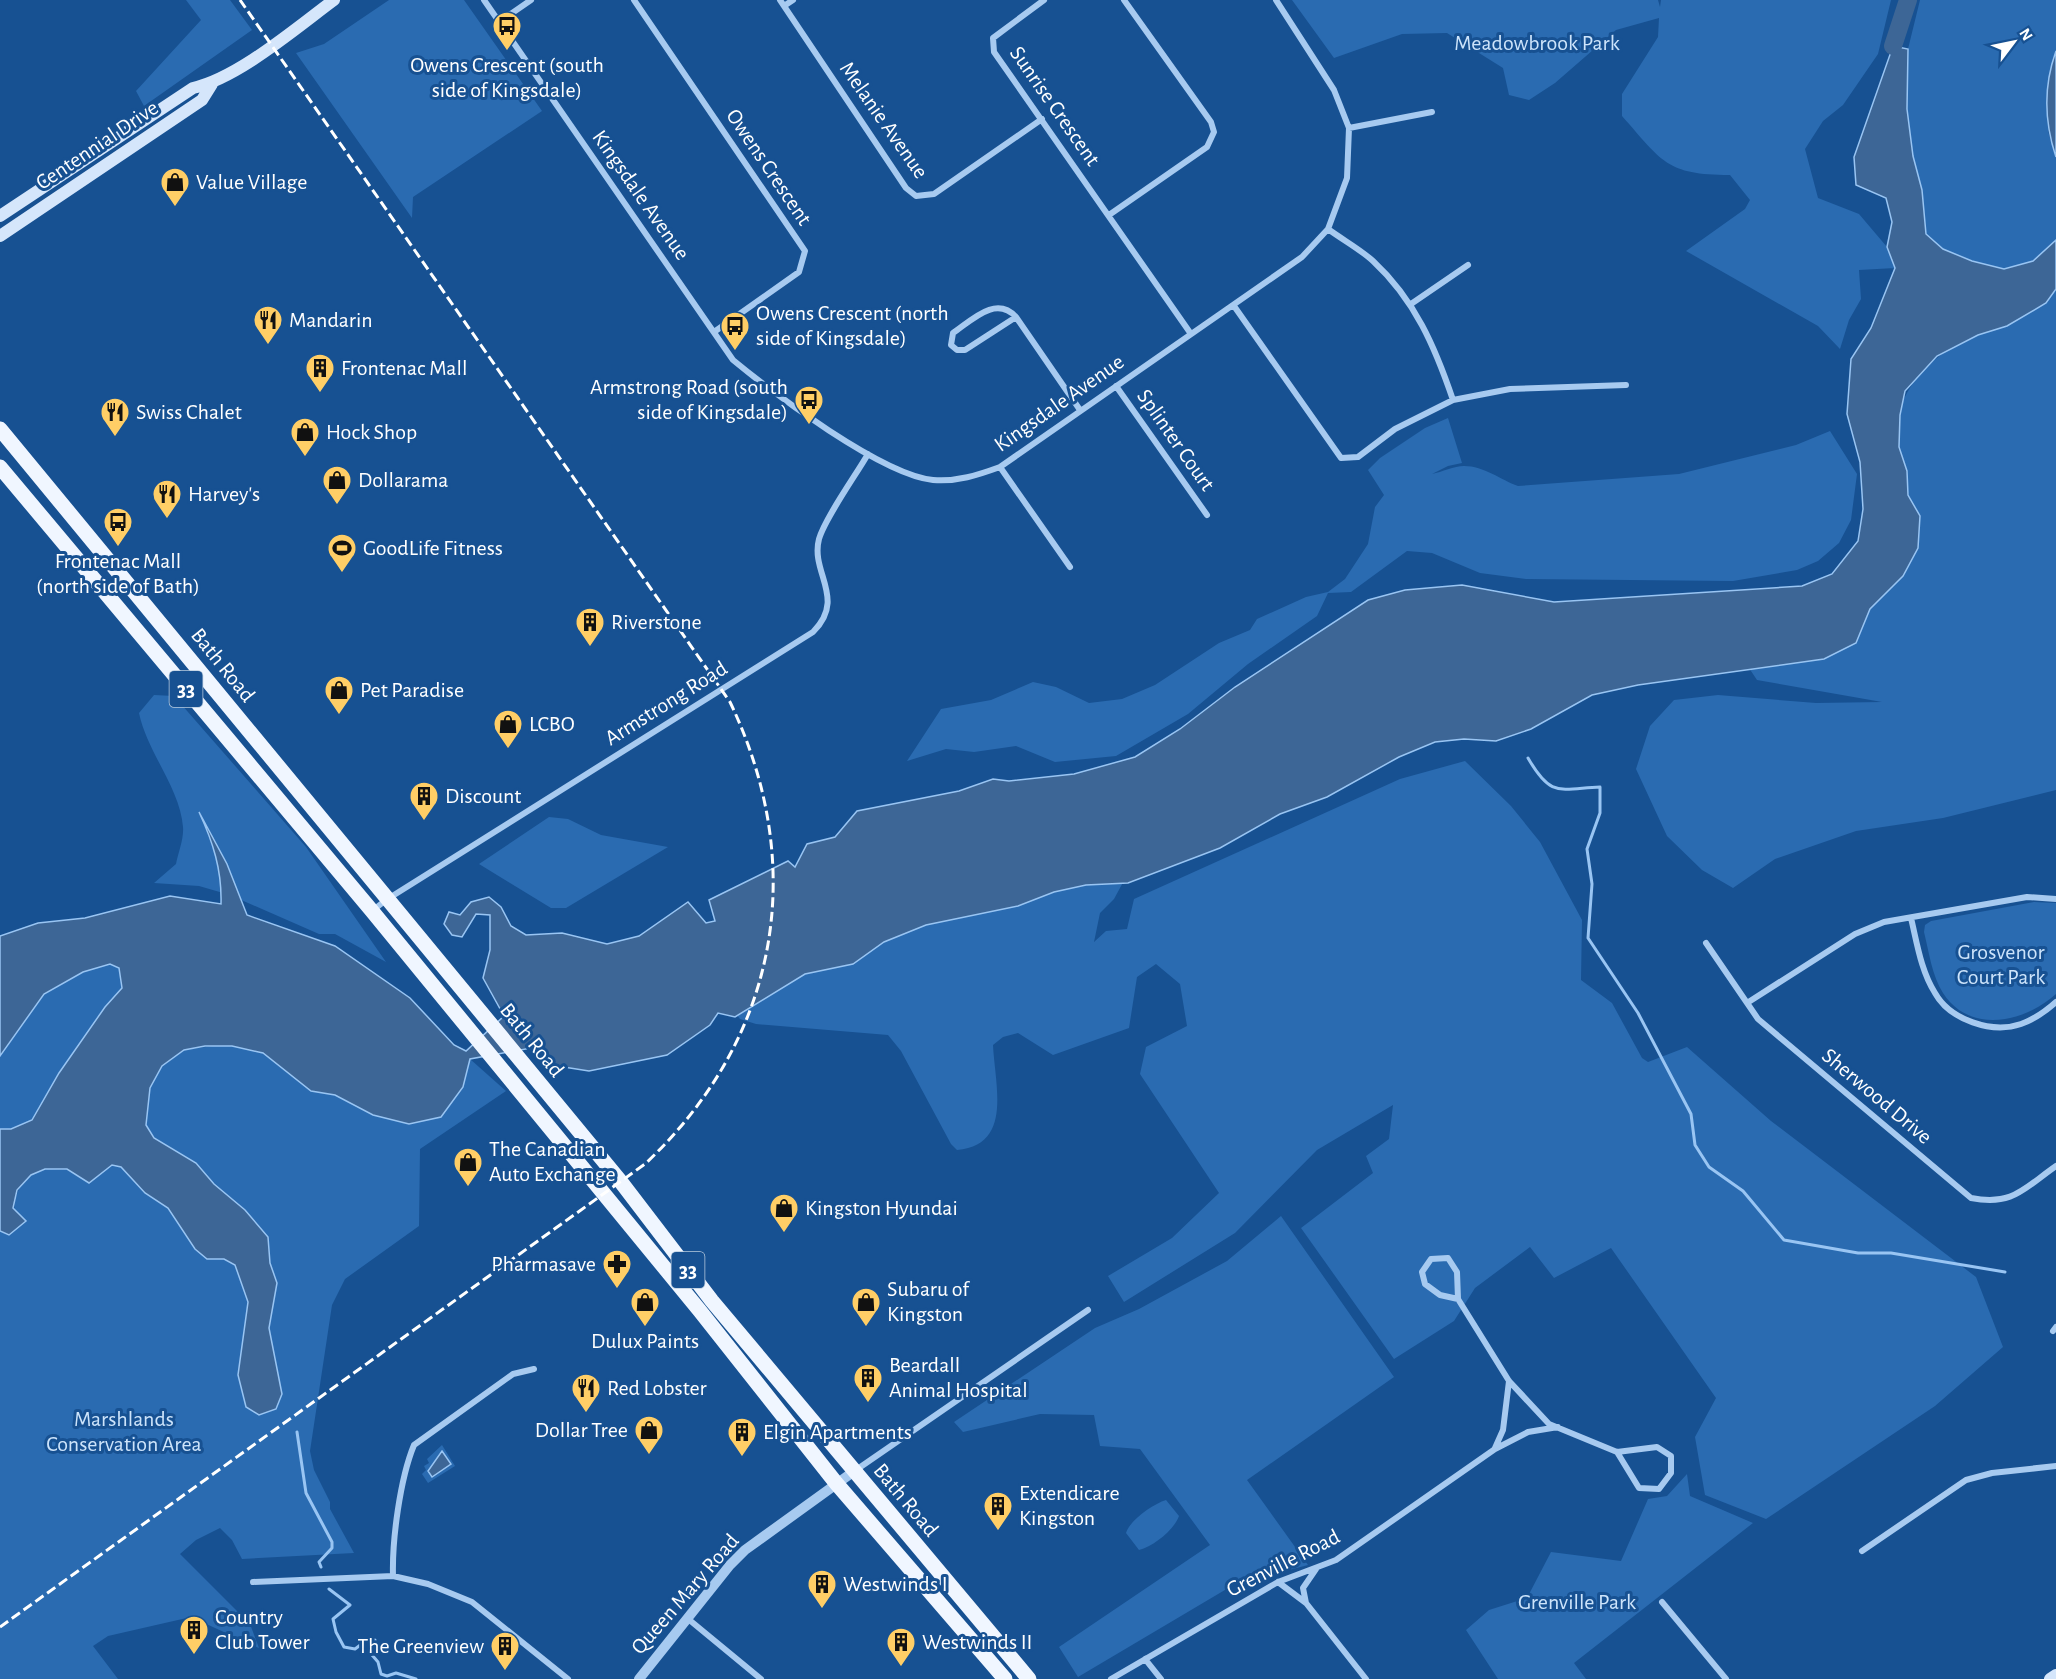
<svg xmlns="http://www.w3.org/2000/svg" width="2056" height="1679" font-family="'Alegreya Sans',sans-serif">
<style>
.green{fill:#2a6bb1}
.water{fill:#3d6696;stroke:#99c5f3;stroke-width:1.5}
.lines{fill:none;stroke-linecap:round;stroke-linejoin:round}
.stream{stroke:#99c5f3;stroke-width:3}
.river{stroke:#3d6696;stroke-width:18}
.minor{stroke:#a7caf0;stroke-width:6}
.tertiary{stroke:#a7caf0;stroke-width:10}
.secondary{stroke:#d5e6fb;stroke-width:12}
.primary{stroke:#f0f6ff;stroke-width:15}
.rail{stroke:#fff;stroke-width:3;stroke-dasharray:10 4.5;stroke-linecap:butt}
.labels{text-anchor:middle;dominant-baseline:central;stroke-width:6;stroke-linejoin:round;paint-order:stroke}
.shield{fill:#175192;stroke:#b9cbde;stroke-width:1.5}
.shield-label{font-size:21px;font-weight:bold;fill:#fff}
.park-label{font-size:22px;fill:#cde4fb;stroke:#175192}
.poi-label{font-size:22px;fill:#fff;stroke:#175192;text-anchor:start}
.street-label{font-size:22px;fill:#fff;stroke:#175192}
</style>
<rect width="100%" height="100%" fill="#175192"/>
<path class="green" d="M186 0H230L252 30 144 106 136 91 201 20Z
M389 0H464L542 111 413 197 412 218 296 53 324 44Z
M1292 0H1658L1660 7 1661 0H1891L1878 54 1843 105 1823 121 1805 149 1818 198 1859 214 1887 247 1896 271 1895 268 1859 270 1861 299 1849 320 1840 349 1818 326 1686 251 1745 209 1750 200 1730 175C1666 175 1662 161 1622 116V94L1658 37 1659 18 1616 30 1555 83 1529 100 1509 95 1503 68 1447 33 1402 34 1334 58Z
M1920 0H2056V70L2048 131 2056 157V240L2033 261 2004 269 1972 261 1943 249 1926 234 1922 190 1913 156 1907 109 1908 49Z
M2056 289V790L1943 818 1856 831 1775 859 1733 888 1702 870 1667 836 1636 769 1650 726 1674 700 1718 695 1816 703 1882 702 1757 680 1749 668 1824 659 1856 643 1870 609 1903 576 1920 516C1916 510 1911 503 1909 496 1906 487 1909 477 1907 469 1904 461 1901 454 1899 447 1888 393 1933 352 1979 334 2008 323 2037 316 2056 289Z
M1448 418 1462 463 1448 466 1432 474C1442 472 1454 466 1464 466 1484 466 1501 480 1518 486L1679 474 1796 445 1830 431 1857 474 1851 520 1839 543 1818 561 1797 570 1733 581 1526 579 1480 573 1432 553 1407 551 1351 592 1328 593 1317 616 1248 664 1188 714 1116 756 1055 762 1016 746 974 752 946 749 907 761 941 709 991 700 1033 682 1056 687 1089 703 1122 699 1155 685 1219 643 1250 630 1257 619 1306 597 1328 592 1345 579 1368 544 1375 507 1384 495 1368 470 1380 458 1425 428Z
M154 695 174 696 306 847 386 962 335 934H319L230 895 199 886 154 883 176 864C178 853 184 839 183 827 180 788 147 752 139 713Z
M1465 761 1511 806 1540 842 1582 920 1581 980 1612 1003 1642 1058 1648 1062 1687 1047 1771 1121 1976 1277 2003 1347 1935 1406 1766 1519 1705 1495 1695 1437 1716 1398 1611 1248 1554 1278 1530 1247 1475 1288 1454 1321 1394 1359 1301 1228 1373 1173 1366 1156 1389 1139 1393 1105 1317 1150 1235 1233 1124 1302 1108 1276 1172 1238 1219 1193 1140 1074 1146 1047 1187 1026 1180 984 1156 964 1137 977 1129 1028 1053 1055 1018 1033 1003 1037 993 1045C995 1086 1013 1145 957 1150L951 1144 901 1051 888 1035 756 1024 740 1019 724 999 787 956 1133 864 1114 899 1100 913 1094 942 1106 931 1127 929 1134 899 1400 779Z
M549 817 568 819 601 835 668 847 566 908H551L479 864Z
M2034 902 2056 903V994C2025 1022 1970 1035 1943 993 1932 976 1929 952 1924 932L1925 925 1931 921Z
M110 964 119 968 122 988 105 1007 59 1073 32 1121 11 1129H0V1056L44 994 82 972Z
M231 1032 463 1087 470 1059 506 1091 420 1149 419 1226 345 1279 332 1305 310 1451 314 1470 330 1502V1509L354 1553 242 1559 232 1540 220 1528 196 1540 180 1554 250 1624 259 1648 191 1617 108 1636 93 1646 118 1679H0V1231L15 1230C12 1205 15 1176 44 1169 52 1168 60 1171 68 1169 88 1162 126 1137 146 1125L150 1088 162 1066 184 1050 213 1046Z
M1281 1216 1394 1377 1247 1480 1308 1565 1235 1584 1078 1677 1059 1647 1210 1545 1140 1449 1100 1446 1094 1415 1040 1414 963 1432 954 1422 1095 1328 1139 1309 1227 1261Z
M442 1445 455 1466 428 1483 422 1474 426 1470 424 1466 429 1463 427 1459Z
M1687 1474 1690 1496 1753 1523 1574 1663 1586 1679H1498L1466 1630 1489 1610 1527 1598 1551 1552 1621 1561 1648 1499 1667 1496Z
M1166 1500 1179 1516C1174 1530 1154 1546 1139 1550L1126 1533C1130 1520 1153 1504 1166 1500Z"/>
<path class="water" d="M1893 46 1908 49 1907 109 1913 156 1922 190 1926 234 1943 249 1972 261 2004 269 2033 261 2056 240V289L2046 303 2007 326 1978 335 1937 356 1905 391 1900 415 1899 447 1907 471 1908 495 1920 516 1918 548 1903 576 1870 609 1856 643 1824 659 1638 685 1592 695 1531 729 1496 741 1464 739 1435 742 1399 757 1327 797 1280 814 1220 848 1128 883 1086 885 1054 892 1018 906 926 925 884 942 853 964 805 974 735 1017 718 1013 710 1025 667 1055 589 1071 551 1065 531 1048 470 1059 463 1087 441 1117 409 1124 373 1115 335 1095 311 1091 263 1053 232 1046H205L184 1050 162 1066 150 1088 146 1125 154 1138 196 1163 214 1184 245 1210 268 1237 270 1263 277 1283 269 1328 282 1394 276 1409 259 1415 246 1407 238 1375 248 1302 235 1265 224 1259H207L195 1249 168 1208 145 1193 121 1167 112 1165 89 1183 67 1169H45L31 1175 17 1190 13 1208 26 1221 9 1235 0 1231V1129H11L32 1120 59 1073 105 1007 122 988 119 968 110 964 83 972 44 994 0 1056V936L38 923 85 918 170 896 221 904C222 870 213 842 199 812L227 864 247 915 335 946 410 998 454 1045 466 1051 504 1016 483 978 490 950V915L476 914 462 937 452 935 444 924 449 912 460 915 471 902 489 897 501 907 511 926 526 935 562 933 607 944 639 936 688 902 706 923 715 921 709 900 788 861 795 867 807 844 835 837 857 811 959 791 993 779 1009 781 1074 774 1135 757 1180 729 1235 687 1368 600 1405 590 1462 585 1554 602 1802 586 1832 574 1858 541 1863 509 1860 462 1847 414 1851 359 1871 328 1895 268 1887 247 1892 222 1886 198 1856 185 1854 157Z
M2056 51V157C2044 121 2043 87 2056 51Z
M442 1451 451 1464 432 1477 428 1471Z"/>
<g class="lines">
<path class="stream" d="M1528 758C1551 798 1559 789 1600 787V813L1587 849 1592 884 1588 938 1638 1013 1691 1114 1695 1145 1709 1167 1743 1191 1784 1240 1858 1253H1891L2005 1272
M297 1432 306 1493 332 1542V1548L319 1562 321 1567
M329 1589 350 1605 333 1619 336 1632 344 1647 355 1649 367 1640H375L372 1655 378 1662 381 1674 387 1676 396 1673 416 1679"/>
<path class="river" d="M1893 46 1908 0"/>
<path class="minor" d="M484 0 733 360C773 393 882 475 933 480 957 482 978 475 1000 467L1302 257 1328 229 1347 178 1349 128 1334 90 1276 0
M634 0 805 251 799 272 714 332
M780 0 906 188 916 196 934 194 1042 119
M1044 0 993 38 994 52 1191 334
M784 6 793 0
M499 22 531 0
M1349 128 1432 112
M1109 215 1207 147 1214 132 1211 122 1124 0
M1328 229C1343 240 1360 249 1373 261 1415 300 1435 347 1453 400
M1411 304 1468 265
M1234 306 1341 458 1358 457 1395 429 1453 400 1510 389 1626 385
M1016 317 965 350H957L951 345 953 333C972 320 996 295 1016 317L1080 410
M1116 386 1207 515
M1000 467 1070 567
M372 911 386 900 813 632C847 598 810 573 819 539 825 518 856 475 868 454
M1911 918C1917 943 1921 971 1935 993 1950 1020 1992 1034 2021 1024 2035 1019 2046 1011 2056 1002
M1706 943 1758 1019 1971 1198C2013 1206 2023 1189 2056 1166
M1747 1003 1855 934 1884 922 2027 897 2056 899
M1458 1299 1440 1295 1425 1284 1422 1272 1431 1259 1448 1258 1457 1272 1458 1299 1509 1381 1549 1424 1617 1452 1657 1447 1671 1456V1473L1659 1489 1639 1488 1617 1452
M2053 1331 2056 1327
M1495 1448 1503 1430 1509 1381
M856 1470 1088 1310
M1862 1551 1966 1480 1992 1473 2056 1466
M393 1576C392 1540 400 1479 414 1445L513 1374 534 1369
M253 1582 393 1576 428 1584 472 1602 568 1679
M1278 1582 1306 1603 1366 1679
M1662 1602 1726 1679
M1306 1603 1303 1588 1316 1569
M687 1618 761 1679
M1145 1659 1161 1679
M1111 1679 1278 1582 1336 1560 1495 1449 1528 1432 1558 1427"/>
<path class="tertiary" d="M639 1679 730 1565 745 1550 853 1472"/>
<path class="secondary" d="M0 216 193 88C238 78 296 28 334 0
M0 236 202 100 212 84
M2050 1679 2056 1675"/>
<path class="primary" d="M0 429 621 1182 712 1301 1029 1679
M0 467 372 911 700 1311 836 1483 1005 1679"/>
<path class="rail" d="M0 1627 645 1164C779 1038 809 867 730 702L240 0"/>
</g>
<defs>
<g id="bus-pin" transform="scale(1.5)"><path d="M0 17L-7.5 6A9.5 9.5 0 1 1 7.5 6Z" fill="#ffce66" stroke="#175192"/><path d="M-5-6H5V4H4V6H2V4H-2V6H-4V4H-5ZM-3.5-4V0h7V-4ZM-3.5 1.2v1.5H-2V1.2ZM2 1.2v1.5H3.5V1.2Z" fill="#111"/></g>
<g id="shop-pin" transform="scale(1.5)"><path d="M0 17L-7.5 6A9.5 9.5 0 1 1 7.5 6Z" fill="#ffce66" stroke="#175192"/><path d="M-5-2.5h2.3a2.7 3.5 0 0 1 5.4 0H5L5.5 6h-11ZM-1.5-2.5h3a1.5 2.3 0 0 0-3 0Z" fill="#111"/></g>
<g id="restaurant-pin" transform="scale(1.5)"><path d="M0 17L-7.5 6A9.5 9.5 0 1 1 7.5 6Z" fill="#ffce66" stroke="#175192"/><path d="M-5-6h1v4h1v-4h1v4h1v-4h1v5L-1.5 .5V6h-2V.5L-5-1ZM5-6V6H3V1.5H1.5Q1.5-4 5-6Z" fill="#111"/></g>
<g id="building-pin" transform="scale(1.5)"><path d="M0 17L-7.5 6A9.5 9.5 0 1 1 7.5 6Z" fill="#ffce66" stroke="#175192"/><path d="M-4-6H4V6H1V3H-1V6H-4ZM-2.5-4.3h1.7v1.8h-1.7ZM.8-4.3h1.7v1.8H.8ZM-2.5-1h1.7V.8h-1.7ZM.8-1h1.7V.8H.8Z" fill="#111"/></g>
<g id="stadium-pin" transform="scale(1.5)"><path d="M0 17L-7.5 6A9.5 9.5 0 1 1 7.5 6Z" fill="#ffce66" stroke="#175192"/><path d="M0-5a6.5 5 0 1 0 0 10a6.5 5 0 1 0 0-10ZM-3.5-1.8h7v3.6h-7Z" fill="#111"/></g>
<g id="pharmacy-pin" transform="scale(1.5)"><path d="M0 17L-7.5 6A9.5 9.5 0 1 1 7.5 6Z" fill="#ffce66" stroke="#175192"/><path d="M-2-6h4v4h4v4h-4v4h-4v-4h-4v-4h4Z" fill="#111"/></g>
</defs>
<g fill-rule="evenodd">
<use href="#bus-pin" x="507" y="26"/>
<use href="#shop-pin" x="175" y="182"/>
<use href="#restaurant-pin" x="268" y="320"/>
<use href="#bus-pin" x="735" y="326"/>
<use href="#building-pin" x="320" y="368"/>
<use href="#bus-pin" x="809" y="400"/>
<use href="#restaurant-pin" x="115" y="412"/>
<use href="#shop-pin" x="305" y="432"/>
<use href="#shop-pin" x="337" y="480"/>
<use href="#restaurant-pin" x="167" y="494"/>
<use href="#bus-pin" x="118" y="522"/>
<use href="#stadium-pin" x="342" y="548"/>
<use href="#building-pin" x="590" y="622"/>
<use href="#shop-pin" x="339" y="690"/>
<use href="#shop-pin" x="508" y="724"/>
<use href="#building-pin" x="424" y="796"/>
<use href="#shop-pin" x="468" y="1162"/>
<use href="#shop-pin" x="784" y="1208"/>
<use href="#pharmacy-pin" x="617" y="1264"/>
<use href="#shop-pin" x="645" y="1302"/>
<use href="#shop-pin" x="866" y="1302"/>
<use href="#building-pin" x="868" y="1378"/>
<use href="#restaurant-pin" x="586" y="1388"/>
<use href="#shop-pin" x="649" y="1430"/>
<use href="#building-pin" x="742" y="1432"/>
<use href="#building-pin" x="998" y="1506"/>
<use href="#building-pin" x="822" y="1584"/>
<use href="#building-pin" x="194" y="1630"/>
<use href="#building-pin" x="901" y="1642"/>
<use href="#building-pin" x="505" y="1646"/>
</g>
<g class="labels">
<g class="shield">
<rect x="169.5" y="671" width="33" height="36" rx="4.5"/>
<rect x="671.5" y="1252" width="33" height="36" rx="4.5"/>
</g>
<g class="shield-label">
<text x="186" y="689">33</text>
<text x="688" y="1270">33</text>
</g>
<g class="park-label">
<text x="1537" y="43">Meadowbrook Park</text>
<text x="2001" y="952">Grosvenor<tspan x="2001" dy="25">Court Park</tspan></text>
<text x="124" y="1419">Marshlands<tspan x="124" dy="25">Conservation Area</tspan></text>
<text x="1577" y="1602">Grenville Park</text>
</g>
<g class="poi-label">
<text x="507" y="65" text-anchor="middle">Owens Crescent (south<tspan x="507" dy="25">side of Kingsdale)</tspan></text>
<text x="196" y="182">Value Village</text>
<text x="756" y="313">Owens Crescent (north<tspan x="756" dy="25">side of Kingsdale)</tspan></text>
<text x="289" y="320">Mandarin</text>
<text x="341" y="368">Frontenac Mall</text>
<text x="788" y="387" text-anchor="end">Armstrong Road (south<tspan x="788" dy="25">side of Kingsdale)</tspan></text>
<text x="136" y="412">Swiss Chalet</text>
<text x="326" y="432">Hock Shop</text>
<text x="358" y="480">Dollarama</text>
<text x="188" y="494">Harvey's</text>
<text x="363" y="548">GoodLife Fitness</text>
<text x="118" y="561" text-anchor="middle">Frontenac Mall<tspan x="118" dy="25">(north side of Bath)</tspan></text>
<text x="611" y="622">Riverstone</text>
<text x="360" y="690">Pet Paradise</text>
<text x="529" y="724">LCBO</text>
<text x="445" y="796">Discount</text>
<text x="489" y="1149">The Canadian<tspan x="489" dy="25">Auto Exchange</tspan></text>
<text x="805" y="1208">Kingston Hyundai</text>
<text x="596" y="1264" text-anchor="end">Pharmasave</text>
<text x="887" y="1289">Subaru of<tspan x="887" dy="25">Kingston</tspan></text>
<text x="645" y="1341" text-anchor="middle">Dulux Paints</text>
<text x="889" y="1365">Beardall<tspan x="889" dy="25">Animal Hospital</tspan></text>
<text x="607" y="1388">Red Lobster</text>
<text x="628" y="1430" text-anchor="end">Dollar Tree</text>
<text x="763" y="1432">Elgin Apartments</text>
<text x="1019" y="1493">Extendicare<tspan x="1019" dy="25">Kingston</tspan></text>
<text x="843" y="1584">Westwinds I</text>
<text x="215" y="1617">Country<tspan x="215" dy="25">Club Tower</tspan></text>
<text x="922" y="1642">Westwinds II</text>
<text x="484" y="1646" text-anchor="end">The Greenview</text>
</g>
<g class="street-label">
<text transform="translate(1055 106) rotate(55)">Sunrise Crescent</text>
<text transform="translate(884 120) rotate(55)">Melanie Avenue</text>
<text transform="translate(97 145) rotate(-34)">Centennial Drive</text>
<text transform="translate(769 167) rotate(56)">Owens Crescent</text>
<text transform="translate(641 195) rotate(55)">Kingsdale Avenue</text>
<text transform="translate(1059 403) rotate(-35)">Kingsdale Avenue</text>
<text transform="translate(1176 440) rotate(55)">Splinter Court</text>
<text transform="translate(223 665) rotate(51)">Bath Road</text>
<text transform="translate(666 703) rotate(-32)">Armstrong Road</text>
<text transform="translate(532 1040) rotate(51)">Bath Road</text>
<text transform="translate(1877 1096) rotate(40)">Sherwood Drive</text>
<text transform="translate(906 1500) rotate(50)">Bath Road</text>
<text transform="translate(1283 1563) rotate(-27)">Grenville Road</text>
<text transform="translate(685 1594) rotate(-49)">Queen Mary Road</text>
</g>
</g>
<g transform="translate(2014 42) rotate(58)" stroke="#175192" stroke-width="4.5" paint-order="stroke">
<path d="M0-4.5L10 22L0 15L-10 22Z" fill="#ffffff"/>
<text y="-9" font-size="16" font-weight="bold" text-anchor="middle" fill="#ffffff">N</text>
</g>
</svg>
